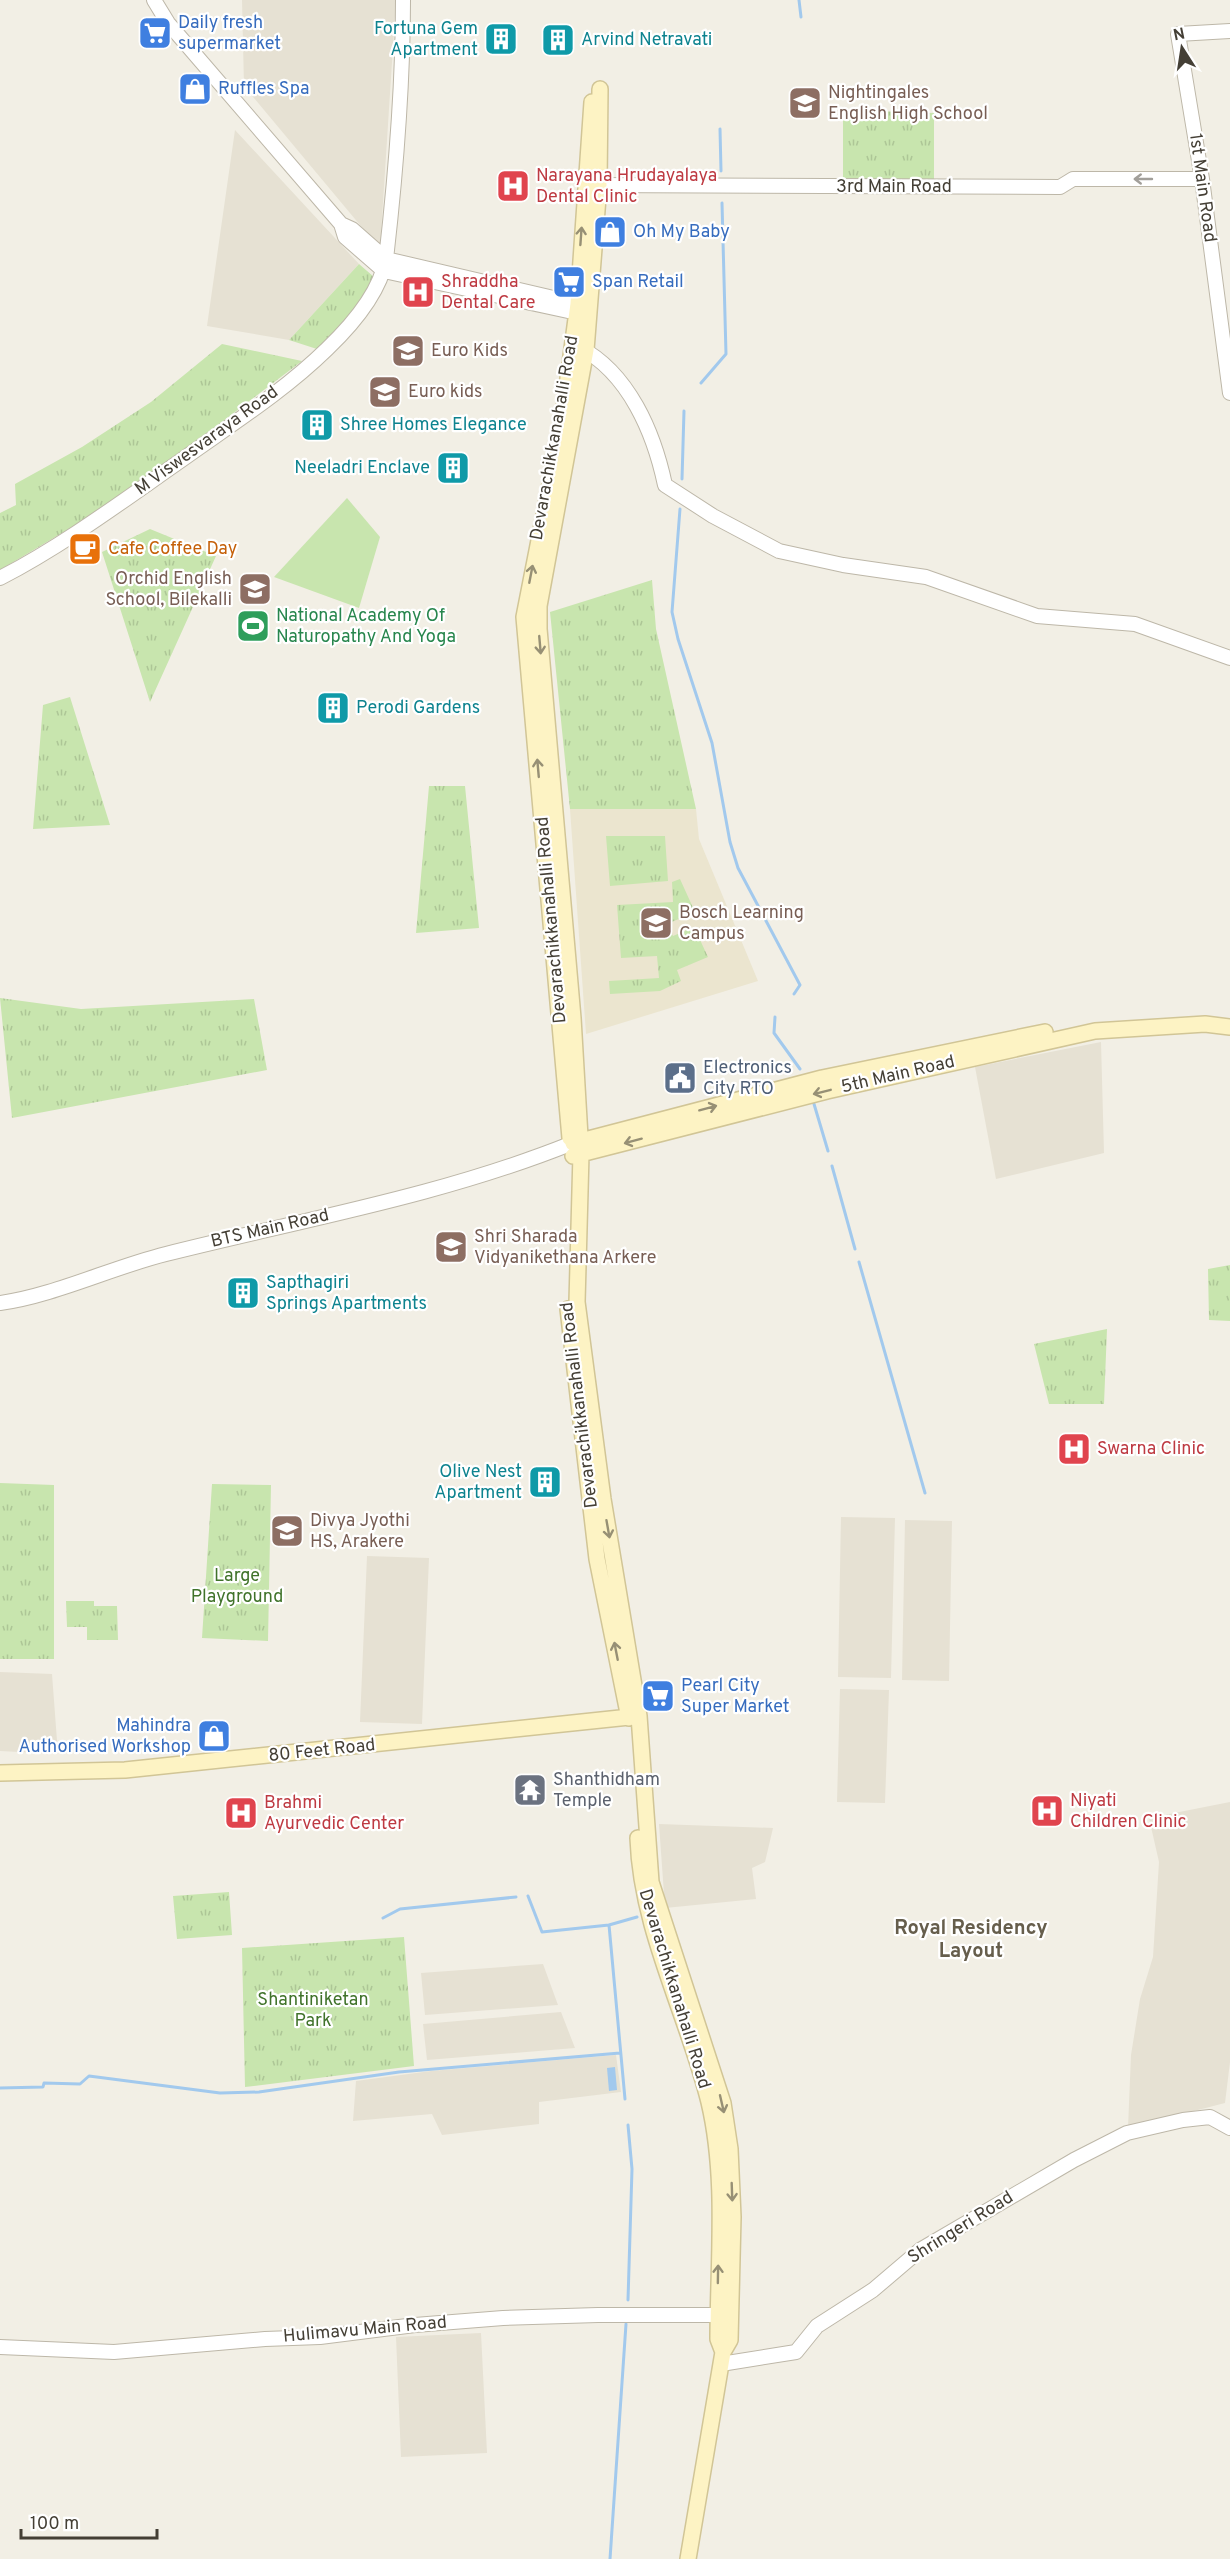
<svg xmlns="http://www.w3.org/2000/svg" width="1230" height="2559" font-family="Overpass,sans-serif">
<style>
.residential{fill:#e6e1d3}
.education{fill:#ebe5cf}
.grass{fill:url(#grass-tufts)}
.pitch{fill:#c8e5ae}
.water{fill:#a2c9ed}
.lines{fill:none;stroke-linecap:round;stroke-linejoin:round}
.stream{stroke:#a2c9ed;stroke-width:3}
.tertiary-casing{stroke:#bdb7a8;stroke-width:16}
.secondary-casing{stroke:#d1c596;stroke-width:18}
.tertiary{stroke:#fff;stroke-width:14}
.secondary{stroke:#fdf3c4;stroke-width:15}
.oneway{stroke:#a29f9a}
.oneway2{stroke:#979075}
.labels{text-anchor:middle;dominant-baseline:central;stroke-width:4.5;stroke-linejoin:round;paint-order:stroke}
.shop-label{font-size:18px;fill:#366cbe;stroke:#fff;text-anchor:start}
.culture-label{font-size:18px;fill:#0d838f;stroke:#fff;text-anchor:start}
.education-label{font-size:18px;fill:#785e54;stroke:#fff;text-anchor:start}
.health-label{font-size:18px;fill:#be3a42;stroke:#fff;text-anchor:start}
.street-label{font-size:18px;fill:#443f35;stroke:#fff}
.food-label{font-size:18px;fill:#c56008;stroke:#fff;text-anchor:start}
.leisure-label{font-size:18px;fill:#27864d;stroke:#fff;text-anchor:start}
.service-label{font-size:18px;fill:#4e5e75;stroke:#fff;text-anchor:start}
.park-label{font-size:18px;fill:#40732a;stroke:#fff}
.worship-label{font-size:18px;fill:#5b616d;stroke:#fff;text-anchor:start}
.neighbourhood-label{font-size:20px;font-weight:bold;fill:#665e4c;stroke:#fff}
</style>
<defs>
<pattern id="grass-tufts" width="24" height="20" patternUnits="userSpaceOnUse" patternTransform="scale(1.5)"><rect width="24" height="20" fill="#c8e5ae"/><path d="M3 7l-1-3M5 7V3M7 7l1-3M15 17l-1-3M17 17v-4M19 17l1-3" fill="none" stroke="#adc696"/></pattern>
</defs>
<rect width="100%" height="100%" fill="#f2efe5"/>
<path class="residential" d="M242 0H396L380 249 244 86Z
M235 130 359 264 289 340 207 326Z
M1101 1042 1104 1153 996 1179 975 1067Z
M841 1517 895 1518 891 1678 838 1677Z
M905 1520 952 1521 949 1681 902 1680Z
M367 1556 429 1558 422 1724 360 1722Z
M0 1672 52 1674 58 1754 0 1751Z
M840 1689 889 1690 885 1803 837 1802Z
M1230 1802V2062L1225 2103 1128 2128 1131 2055 1140 1999 1153 1957 1159 1862 1149 1818Z
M659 1824 773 1828 765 1862 752 1868 756 1899 665 1908Z
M543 1964 558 2005 425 2015 421 1973Z
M561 2012 575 2048 427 2060 423 2024Z
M616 2055 621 2092 539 2102V2124L442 2135 432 2114 353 2121 356 2081 431 2071Z
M481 2333 487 2453 401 2457 396 2337Z"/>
<path class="education" d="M570 809H696L699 839 758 981 586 1034Z"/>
<path class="grass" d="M843 110 934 113V186L843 187Z
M359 264 374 277 362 299 320 350 289 340Z
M222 344 302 361 160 469 87 518 0 570V513L16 505 15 484 82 447 151 402Z
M150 529 216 556 150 702 102 552Z
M652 580 656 629 696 809H570L550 612Z
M70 697 110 825 33 829 43 705Z
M429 786H465L479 928 416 933Z
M606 836H665L668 881 610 886Z
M680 879 695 912 667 924 673 936 694 927 708 957 677 970 681 981 660 991 610 994 609 981 659 978 657 956 621 958 617 905 673 902 672 882Z
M0 998 81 1009 254 999 267 1070 12 1118Z
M1230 1265V1321L1209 1320 1208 1269Z
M1107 1329 1104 1404H1049L1034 1344Z
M0 1483 54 1485V1659H0Z
M212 1484 271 1485 268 1641 202 1638Z
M66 1601H94V1606H117L118 1640H87V1627H67Z
M229 1892 232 1935 177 1939 173 1896Z
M404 1937 414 2066 245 2087 242 1948Z"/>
<path class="pitch" d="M347 498 380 537 359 608 274 577Z"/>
<path class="water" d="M615 2067 617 2090 609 2091 607 2068Z"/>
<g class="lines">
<path class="stream" d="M799 0 801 17
M720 129 721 171
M701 383 726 354 722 203
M682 479 684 411
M680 509 672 612 678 639 712 743 730 842 738 868 800 985 794 994
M775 1017 774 1033 800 1069
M814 1104 828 1151
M832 1166 855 1249
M859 1262 925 1493
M528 1896 542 1932 609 1925
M383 1918 400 1909 516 1897
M0 2088 43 2087 44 2083 80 2084 89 2076 220 2093 259 2092 399 2072 620 2053
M625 2099 609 1925 637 1917
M628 2300 632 2169 628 2125
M610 2559 626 2324"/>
<g class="tertiary-casing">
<path id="tertiary" d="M154 0 168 23 341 224 352 229 386 259 588 306
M1230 31 1178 34 1202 179 1230 393
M590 185 1060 187 1073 179H1202
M341 224 345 237 384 271 568 311
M579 347C629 373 654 433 665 485L713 516 779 551 843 565 926 577 1037 616 1135 624 1230 658
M0 578C64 545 124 500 183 459 232 424 284 391 327 349 351 326 380 292 386 259 396 172 403 87 403 0
M0 1303C53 1296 113 1267 166 1254 301 1220 440 1196 570 1144
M0 2347 114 2352 265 2339 320 2337 415 2325 503 2318 598 2315H728
M721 2364 796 2352 817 2326 873 2290 920 2250 1074 2160 1127 2133 1183 2120 1210 2117 1230 2128"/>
</g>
<g class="secondary-casing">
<path id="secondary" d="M600 89 599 185 586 350 539 606V629L573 1018 581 1154 577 1302 603 1499 639 1716 651 1882 723 2103 730 2149 733 2217 730 2340 723 2352 688 2559
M570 1138 524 617 562 423 578 304 592 102
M573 1143 822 1078 1045 1032
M573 1156 827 1091 1095 1031 1205 1024 1230 1027
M568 1309 597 1559 629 1718
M0 1773 125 1770 639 1716
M638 1838C641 1930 687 2013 709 2102 727 2178 718 2262 718 2339L723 2352"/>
</g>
<use href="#tertiary" class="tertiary"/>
<use href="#secondary" class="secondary"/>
</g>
<defs><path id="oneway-shaft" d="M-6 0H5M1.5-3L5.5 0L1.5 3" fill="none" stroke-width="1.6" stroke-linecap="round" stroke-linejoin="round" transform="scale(1.5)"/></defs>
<use class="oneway" href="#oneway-shaft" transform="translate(1143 179) rotate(180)"/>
<g class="oneway2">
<use href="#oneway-shaft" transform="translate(581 236) rotate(-86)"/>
<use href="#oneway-shaft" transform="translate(531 574) rotate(-79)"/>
<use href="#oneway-shaft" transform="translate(540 645) rotate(85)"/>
<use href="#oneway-shaft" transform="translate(538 768) rotate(-95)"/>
<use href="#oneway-shaft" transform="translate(822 1092) rotate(166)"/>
<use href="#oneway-shaft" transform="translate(708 1108) rotate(-15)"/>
<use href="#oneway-shaft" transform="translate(633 1141) rotate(165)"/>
<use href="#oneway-shaft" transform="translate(608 1529) rotate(80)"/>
<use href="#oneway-shaft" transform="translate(616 1651) rotate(-101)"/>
<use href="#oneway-shaft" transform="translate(722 2104) rotate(77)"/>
<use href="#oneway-shaft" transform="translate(732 2192) rotate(88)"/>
<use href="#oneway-shaft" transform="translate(718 2274) rotate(-89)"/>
</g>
<defs>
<g id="supermarket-square" transform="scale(1.725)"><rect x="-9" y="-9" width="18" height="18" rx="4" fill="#3f7fe0" stroke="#fff"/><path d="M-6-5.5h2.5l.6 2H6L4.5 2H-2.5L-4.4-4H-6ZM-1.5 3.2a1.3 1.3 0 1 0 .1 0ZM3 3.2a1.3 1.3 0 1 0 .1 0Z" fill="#fff"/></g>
<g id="building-square" transform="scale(1.725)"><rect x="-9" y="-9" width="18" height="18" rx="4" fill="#0f9aa8" stroke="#fff"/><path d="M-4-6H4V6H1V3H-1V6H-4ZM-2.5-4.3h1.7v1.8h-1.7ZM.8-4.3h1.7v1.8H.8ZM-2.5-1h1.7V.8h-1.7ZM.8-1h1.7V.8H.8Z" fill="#fff"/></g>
<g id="shop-square" transform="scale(1.725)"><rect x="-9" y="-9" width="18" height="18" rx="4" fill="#3f7fe0" stroke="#fff"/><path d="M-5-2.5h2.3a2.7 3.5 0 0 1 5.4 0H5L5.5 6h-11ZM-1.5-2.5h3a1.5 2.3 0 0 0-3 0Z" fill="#fff"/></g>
<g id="school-square" transform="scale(1.725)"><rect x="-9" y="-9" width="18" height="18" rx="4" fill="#8d6e63" stroke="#fff"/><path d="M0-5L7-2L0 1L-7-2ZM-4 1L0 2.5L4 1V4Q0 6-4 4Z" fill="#fff"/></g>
<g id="hospital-square" transform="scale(1.725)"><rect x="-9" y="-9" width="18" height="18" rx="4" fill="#e0444e" stroke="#fff"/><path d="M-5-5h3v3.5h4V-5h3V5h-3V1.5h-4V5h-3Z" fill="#fff"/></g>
<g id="cafe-square" transform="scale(1.725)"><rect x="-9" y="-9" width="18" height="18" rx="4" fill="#e8710a" stroke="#fff"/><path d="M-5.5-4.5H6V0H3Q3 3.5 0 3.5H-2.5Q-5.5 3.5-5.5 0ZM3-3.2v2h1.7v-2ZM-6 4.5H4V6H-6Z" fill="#fff"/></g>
<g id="stadium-square" transform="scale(1.725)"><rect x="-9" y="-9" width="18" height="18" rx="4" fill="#2e9e5b" stroke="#fff"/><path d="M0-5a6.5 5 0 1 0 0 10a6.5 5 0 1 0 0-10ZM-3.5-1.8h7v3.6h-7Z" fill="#fff"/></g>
<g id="university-square" transform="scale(1.725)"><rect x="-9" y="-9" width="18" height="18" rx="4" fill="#8d6e63" stroke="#fff"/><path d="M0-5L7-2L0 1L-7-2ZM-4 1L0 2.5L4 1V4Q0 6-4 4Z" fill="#fff"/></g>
<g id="civic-square" transform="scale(1.725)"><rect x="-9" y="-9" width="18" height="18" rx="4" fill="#5c6f8a" stroke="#fff"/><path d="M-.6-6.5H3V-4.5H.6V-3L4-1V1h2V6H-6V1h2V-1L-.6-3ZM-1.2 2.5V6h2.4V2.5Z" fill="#fff"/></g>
<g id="temple-square" transform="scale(1.725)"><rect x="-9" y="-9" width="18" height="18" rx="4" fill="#6b7280" stroke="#fff"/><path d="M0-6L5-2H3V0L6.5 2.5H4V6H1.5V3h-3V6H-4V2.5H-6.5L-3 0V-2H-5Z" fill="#fff"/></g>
</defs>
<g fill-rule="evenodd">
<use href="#supermarket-square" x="155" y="33"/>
<use href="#building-square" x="501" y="39"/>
<use href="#building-square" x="558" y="40"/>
<use href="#shop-square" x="195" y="89"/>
<use href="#school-square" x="805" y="103"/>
<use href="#hospital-square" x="513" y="186"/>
<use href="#shop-square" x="610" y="232"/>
<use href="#supermarket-square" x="569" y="282"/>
<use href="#hospital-square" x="418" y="292"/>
<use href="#school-square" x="408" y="351"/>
<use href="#school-square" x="385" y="392"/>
<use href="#building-square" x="317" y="425"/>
<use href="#building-square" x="453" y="468"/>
<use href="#cafe-square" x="85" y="549"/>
<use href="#school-square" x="255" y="589"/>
<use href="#stadium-square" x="253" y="626"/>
<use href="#building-square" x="333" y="708"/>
<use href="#university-square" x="656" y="923"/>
<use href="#civic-square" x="680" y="1078"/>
<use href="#school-square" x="451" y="1247"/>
<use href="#building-square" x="243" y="1293"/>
<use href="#hospital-square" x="1074" y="1449"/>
<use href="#building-square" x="545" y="1482"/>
<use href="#school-square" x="287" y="1531"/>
<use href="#supermarket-square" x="658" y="1696"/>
<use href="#shop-square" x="214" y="1736"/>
<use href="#temple-square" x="530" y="1790"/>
<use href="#hospital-square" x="1047" y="1811"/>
<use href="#hospital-square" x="241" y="1813"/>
</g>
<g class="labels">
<g class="shop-label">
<text x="178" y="23">Daily fresh<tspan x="178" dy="21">supermarket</tspan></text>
<text x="218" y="89">Ruffles Spa</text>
<text x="633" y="232">Oh My Baby</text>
<text x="592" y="282">Span Retail</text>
<text x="681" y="1686">Pearl City<tspan x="681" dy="21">Super Market</tspan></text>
<text x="191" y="1726" text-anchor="end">Mahindra<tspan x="191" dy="21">Authorised Workshop</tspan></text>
</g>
<g class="culture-label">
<text x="478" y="29" text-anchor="end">Fortuna Gem<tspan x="478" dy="21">Apartment</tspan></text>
<text x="581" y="40">Arvind Netravati</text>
<text x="340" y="425">Shree Homes Elegance</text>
<text x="430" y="468" text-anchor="end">Neeladri Enclave</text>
<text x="356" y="708">Perodi Gardens</text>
<text x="266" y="1283">Sapthagiri<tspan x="266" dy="21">Springs Apartments</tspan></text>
<text x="522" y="1472" text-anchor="end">Olive Nest<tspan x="522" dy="21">Apartment</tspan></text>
</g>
<g class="education-label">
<text x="828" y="93">Nightingales<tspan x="828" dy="21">English High School</tspan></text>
<text x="431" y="351">Euro Kids</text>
<text x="408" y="392">Euro kids</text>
<text x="232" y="579" text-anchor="end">Orchid English<tspan x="232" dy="21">School, Bilekalli</tspan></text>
<text x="679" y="913">Bosch Learning<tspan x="679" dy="21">Campus</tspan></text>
<text x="474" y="1237">Shri Sharada<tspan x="474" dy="21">Vidyanikethana Arkere</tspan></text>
<text x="310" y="1521">Divya Jyothi<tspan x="310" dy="21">HS, Arakere</tspan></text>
</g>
<g class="health-label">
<text x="536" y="176">Narayana Hrudayalaya<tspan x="536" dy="21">Dental Clinic</tspan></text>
<text x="441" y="282">Shraddha<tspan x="441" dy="21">Dental Care</tspan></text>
<text x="1097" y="1449">Swarna Clinic</text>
<text x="1070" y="1801">Niyati<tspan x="1070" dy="21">Children Clinic</tspan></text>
<text x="264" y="1803">Brahmi<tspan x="264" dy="21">Ayurvedic Center</tspan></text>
</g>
<g class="street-label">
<text x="894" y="187">3rd Main Road</text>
<text transform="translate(1202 188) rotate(82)">1st Main Road</text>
<text transform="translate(555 438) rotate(-80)">Devarachikkanahalli Road</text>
<text transform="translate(207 441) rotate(-36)">M Viswesvaraya Road</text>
<text transform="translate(552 920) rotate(-95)">Devarachikkanahalli Road</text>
<text transform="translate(898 1075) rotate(-13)">5th Main Road</text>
<text transform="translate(270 1229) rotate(-13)">BTS Main Road</text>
<text transform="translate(580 1405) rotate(-97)">Devarachikkanahalli Road</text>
<text transform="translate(322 1751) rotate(-6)">80 Feet Road</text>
<text transform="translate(674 1989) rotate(73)">Devarachikkanahalli Road</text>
<text transform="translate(961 2228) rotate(-32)">Shringeri Road</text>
<text transform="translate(365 2330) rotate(-5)">Hulimavu Main Road</text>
</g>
<g class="food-label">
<text x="108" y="549">Cafe Coffee Day</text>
</g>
<g class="leisure-label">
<text x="276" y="616">National Academy Of<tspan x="276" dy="21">Naturopathy And Yoga</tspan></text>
</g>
<g class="service-label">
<text x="703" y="1068">Electronics<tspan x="703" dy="21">City RTO</tspan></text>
</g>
<g class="park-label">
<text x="237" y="1576">Large<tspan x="237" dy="21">Playground</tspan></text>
<text x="313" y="2000">Shantiniketan<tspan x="313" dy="21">Park</tspan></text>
</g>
<g class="worship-label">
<text x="553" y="1780">Shanthidham<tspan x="553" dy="21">Temple</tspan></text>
</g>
<g class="neighbourhood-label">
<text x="971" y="1929">Royal Residency<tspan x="971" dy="23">Layout</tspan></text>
</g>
</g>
<g transform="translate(1182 48) rotate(348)" stroke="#ffffff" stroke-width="4.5" paint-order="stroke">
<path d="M0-4.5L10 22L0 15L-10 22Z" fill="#443f35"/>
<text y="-9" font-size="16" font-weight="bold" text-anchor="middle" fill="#443f35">N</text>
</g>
<path d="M21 2529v9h136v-9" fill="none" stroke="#443f35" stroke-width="3"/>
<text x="30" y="2529" font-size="18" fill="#443f35" stroke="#ffffff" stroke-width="4.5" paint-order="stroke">100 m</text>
</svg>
